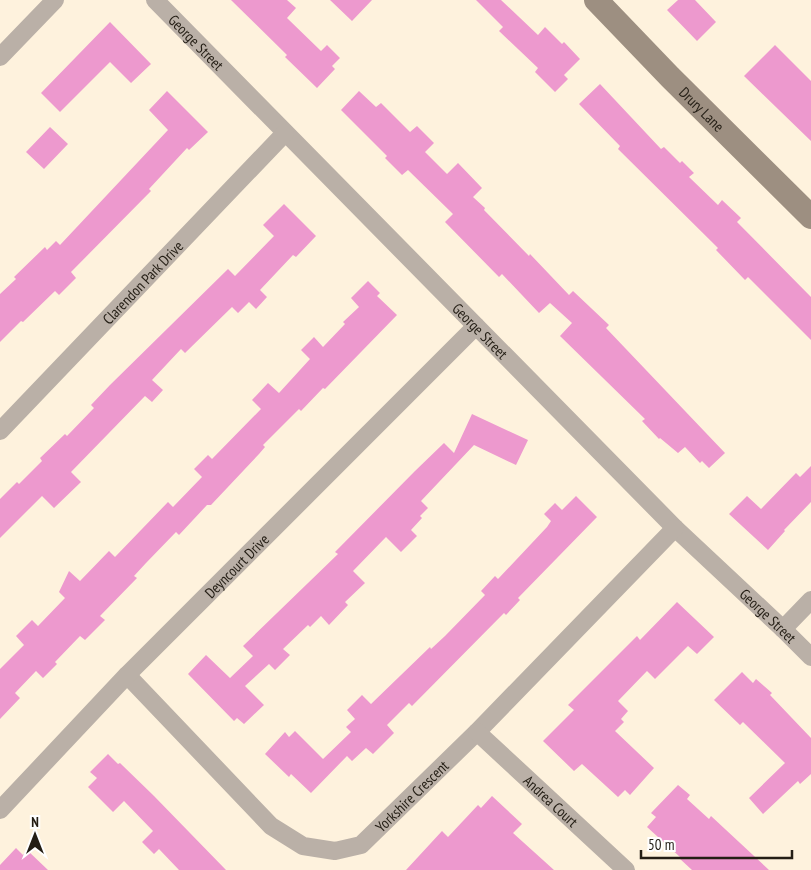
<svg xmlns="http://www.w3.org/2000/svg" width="811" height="870" font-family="'PT Sans Narrow',sans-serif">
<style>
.building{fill:#ed99ce}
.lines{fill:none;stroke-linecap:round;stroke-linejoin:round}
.street{stroke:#bab0a7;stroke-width:18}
.secondary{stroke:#9d8f81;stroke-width:24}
.labels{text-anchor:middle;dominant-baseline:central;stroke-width:4;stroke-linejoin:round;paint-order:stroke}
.street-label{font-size:15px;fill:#241e15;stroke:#fff}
</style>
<rect width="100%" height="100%" fill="#fef2dd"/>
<path class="building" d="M231 0H287L296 8 287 18 321 51 327 45 340 58 332 66 335 69 317 88 285 57 287 55Z
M330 0H372L352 21Z
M476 0H501L538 35 545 27 562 44 564 42 580 59 564 75 568 79 555 92 535 72 538 68 499 31 503 27Z
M678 0H695L716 22 697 41 667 10Z
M110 22 151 64 131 83 110 62 60 112 41 93Z
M775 45 811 81V141L744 76Z
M600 84 661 149 664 147 680 163 682 161 694 173 689 177 718 205 722 200 741 218 737 222 811 297V340L748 277 745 280 716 250 718 248 618 149 620 146 579 104Z
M167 91 208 132 189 150 187 148 149 189 151 191 71 272 76 278 59 295 55 291 23 322 21 321 0 342V294L16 279 14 277 45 247 47 250 56 241 60 245 168 130 149 110Z
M359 91 376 107 381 103 410 132 417 126 434 143 425 152 447 174 458 163 482 188 473 197 485 208 484 210 529 256 530 254 569 295 573 291 609 325 606 328 725 453 709 468 702 461 700 463 685 447 678 453 660 438 659 439 642 421 645 419 560 336 572 323 550 303 539 313 502 274 499 277 445 222 453 214 408 170 402 175 385 158 387 156 341 110Z
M50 127 68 144 44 169 26 152Z
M284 204 316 236 296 257 293 255 260 290 267 297 256 309 249 302 238 313 232 307 185 353 181 349 152 380 163 390 152 402 145 396 71 472 81 482 54 508 42 496 0 538V499L17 482 19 484 42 461 40 458 65 434 67 436 94 408 91 405 110 385 228 269 235 276 274 236 263 225Z
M368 281 380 293 377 296 397 315 325 389 323 388 301 411 299 409 263 445 265 447 259 454 211 505H207L179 535 176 532 146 563 134 576 137 578 100 616 105 620 85 640 80 636 55 662 57 664 43 678 36 671 15 693 20 698 0 719V669L24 645 16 636 32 620 38 626 65 598 59 592 69 571 80 581 109 551 115 557 168 502 173 507 202 477 194 469 208 455 212 459 261 409 252 400 268 383 279 393 310 359 301 350 314 337 323 347 345 324 343 322 359 307 351 298Z
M472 414 528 440 516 465 474 445 421 501 428 508 420 516 422 518 411 530 417 536 401 552 386 537 353 571 365 583 345 602 348 605 329 625 321 616 310 627 308 625 283 649 290 655 275 670 269 664 245 686 264 705 244 724 237 718 234 721 188 674 206 655 230 678 253 656 243 646 338 554 335 552 415 471 444 443 454 453Z
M811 466V502L784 530 785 531 768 550 729 514 747 496 761 509 796 473 800 477Z
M576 496 597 517 518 598 520 600 506 615 504 613 412 706 409 703 387 725 394 733 373 754 366 748 352 761 347 756 311 793 291 774 289 777 265 754 285 732 289 737 295 731 323 759 351 732 346 727 355 719 347 710 362 695 371 704 430 647 431 649 445 636 485 595 481 591 495 576 498 579 547 527 551 521 544 514 555 503 562 510Z
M677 602 714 637 697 654 688 646 655 679 647 671 618 701 628 711 621 719 624 722 615 731 654 768 630 795 625 790 618 797 582 764 574 771 543 741 574 710 568 705 637 636 640 640Z
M742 672 753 683 756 679 772 693 770 695 811 738V774L800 784 798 781 763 814 749 798 785 763 743 722 740 725 714 700Z
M108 754 118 764 120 763 154 796 226 870H179L159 849 154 854 142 842 153 831 124 801 113 812 88 787 97 778 90 772Z
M678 785 690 795 687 799 709 819 711 816 769 870H692L679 858 680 857 647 827 656 817 651 813Z
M492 796 522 824 513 833 554 870H406L442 831 448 837 478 805 481 808Z
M16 848 23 855 27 850 48 870H0V865Z"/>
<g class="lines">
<g class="street">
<path id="s1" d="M155 0 675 528 783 629 811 657"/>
<path d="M0 57 55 0"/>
<path id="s2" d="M0 431 285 133"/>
<path d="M783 629 811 600"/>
<path id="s3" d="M127 675 271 826 303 846 335 851 361 845 477 732 675 528"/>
<path id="s4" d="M477 732 626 870"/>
<path id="s5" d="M0 810 127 675 476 326"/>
</g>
<path class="secondary" id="s6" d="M596 0 670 77 811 217"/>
</g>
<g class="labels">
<g class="street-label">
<text stroke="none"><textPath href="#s1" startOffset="59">George Street</textPath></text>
<text stroke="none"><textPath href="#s6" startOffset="152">Drury Lane</textPath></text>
<text stroke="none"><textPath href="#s2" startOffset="206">Clarendon Park Drive</textPath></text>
<text stroke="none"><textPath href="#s1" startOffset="464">George Street</textPath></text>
<text stroke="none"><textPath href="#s5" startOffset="340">Deyncourt Drive</textPath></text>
<text stroke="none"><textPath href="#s1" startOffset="869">George Street</textPath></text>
<text stroke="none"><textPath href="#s3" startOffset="376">Yorkshire Crescent</textPath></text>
<text stroke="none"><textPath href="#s4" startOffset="101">Andrea Court</textPath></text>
</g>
</g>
<g transform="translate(35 835)" stroke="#ffffff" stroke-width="4" paint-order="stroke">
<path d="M0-4L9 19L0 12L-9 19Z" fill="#241e15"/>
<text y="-8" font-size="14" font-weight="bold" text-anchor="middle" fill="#241e15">N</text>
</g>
<path d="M641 850v8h151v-8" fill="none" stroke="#241e15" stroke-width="2.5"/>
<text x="648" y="850" font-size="15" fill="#241e15" stroke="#ffffff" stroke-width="4" paint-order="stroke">50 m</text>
</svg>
